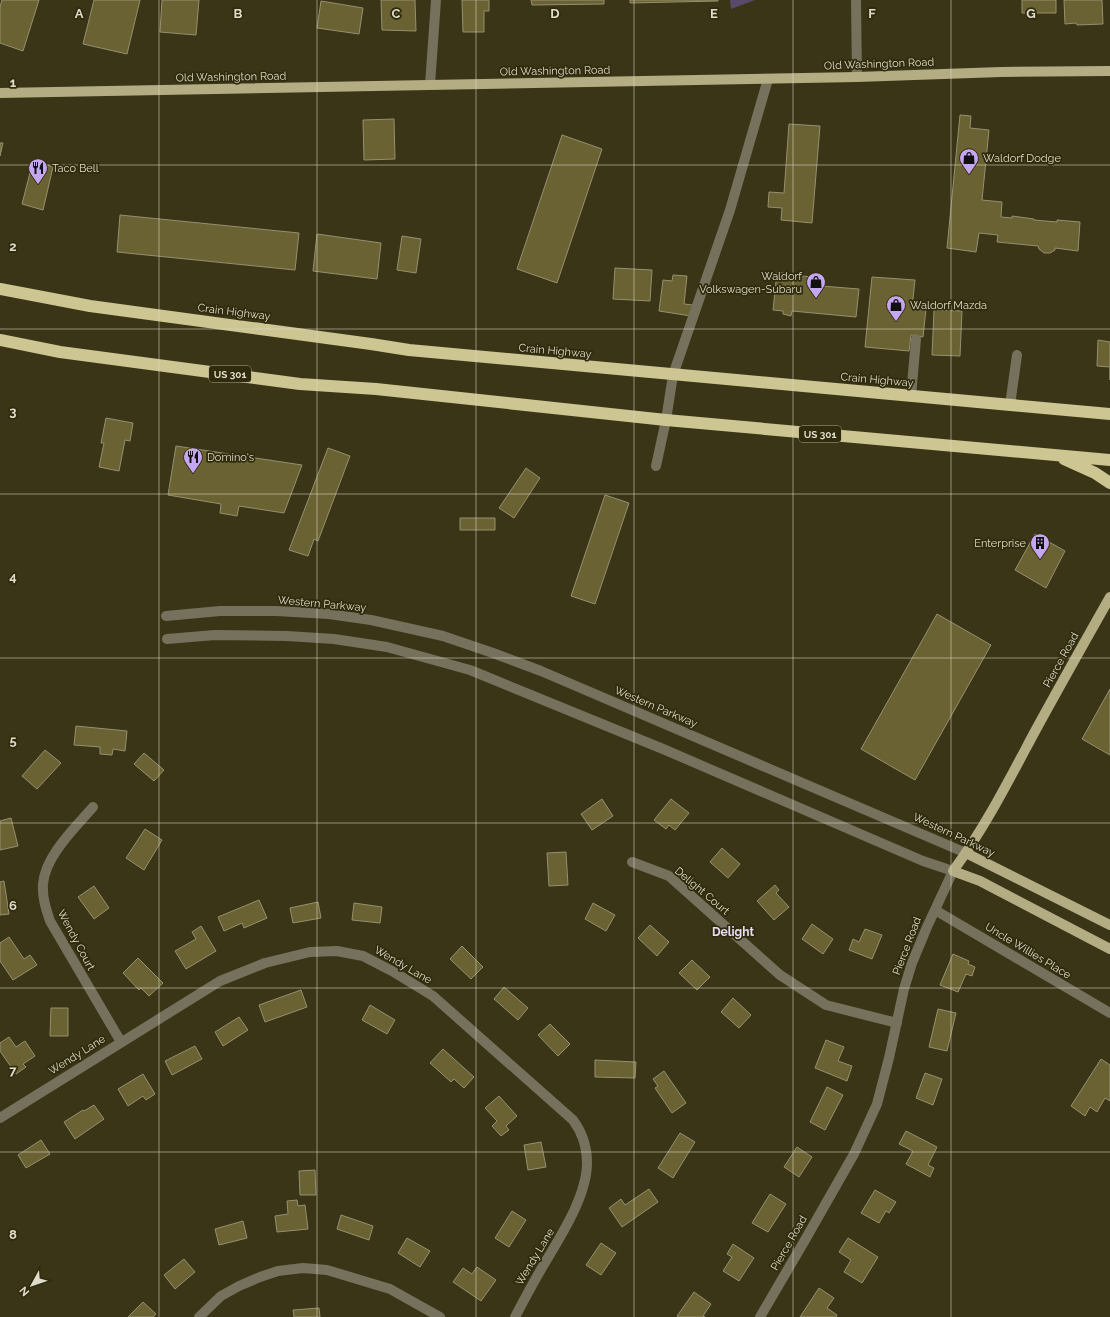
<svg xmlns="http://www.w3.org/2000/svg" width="1110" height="1317" font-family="Raleway,sans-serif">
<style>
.green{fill:#574a6a}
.building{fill:#6a6232;stroke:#959070}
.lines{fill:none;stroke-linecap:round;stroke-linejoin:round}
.minor{stroke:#75715d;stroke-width:10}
.major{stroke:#b4ad83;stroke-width:10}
.highway{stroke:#cdc592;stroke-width:12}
.grid{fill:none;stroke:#dedccb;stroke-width:1;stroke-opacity:0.55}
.labels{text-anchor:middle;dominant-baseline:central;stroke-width:3.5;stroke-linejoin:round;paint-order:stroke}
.shield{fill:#302b0d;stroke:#aaa792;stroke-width:1}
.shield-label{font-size:10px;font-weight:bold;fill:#dedccb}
.street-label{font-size:11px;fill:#dedccb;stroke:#302b0d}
.poi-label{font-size:11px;fill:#dedccb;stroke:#302b0d;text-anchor:start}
.neighbourhood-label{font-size:12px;font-weight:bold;fill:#e6dbf8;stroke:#302b0d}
.grid-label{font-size:13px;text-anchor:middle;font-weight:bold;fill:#dedccb;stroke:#302b0d;stroke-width:3.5;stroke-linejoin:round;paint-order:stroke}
</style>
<rect width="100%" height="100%" fill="#3a3517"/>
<path class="green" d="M730 0H755L731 9Z"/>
<path class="building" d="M2 0H39L23 51 0 43V7Z
M94 0H140L127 54 83 44Z
M162 0H199L196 35 160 32Z
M381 0H415L416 31 382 30Z
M462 0H489V11H484V32H463Z
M531 0H604V4L532 5Z
M630 0H718V1L630 3Z
M1022 0H1056V13H1022Z
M1064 0H1102L1103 24 1077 25 1076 23 1065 24Z
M321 1 363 8 359 34 317 28Z
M960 115 971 116 970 128 989 130 982 200 1002 202 1001 217 1012 218V216L1034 219V220L1057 222V220L1080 222 1078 251 1055 248V250L1050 253H1044L1039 249 1038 246 997 242 998 235 979 233 976 252 947 248Z
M394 119 395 159 364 160 363 120Z
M789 124 820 126 812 223 781 220 782 208 768 207 769 192 784 193Z
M562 135 602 149 557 283 517 269Z
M0 143H3L0 156Z
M33 161 53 167 43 210 22 204Z
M120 215 299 233 295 270 117 252Z
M317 234 381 243 377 279 313 271Z
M402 236 421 239 416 273 397 270Z
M615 268 652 270 650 301 613 299Z
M777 272 810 277 809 285 859 289 856 317 792 311 791 316 783 314V311L773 310Z
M673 275 687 276 684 304 693 305 691 316 659 311 663 280 672 281Z
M872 277 915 280 912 308 926 309 923 337 911 335 909 351 865 347Z
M934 310 962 311 960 356 932 355Z
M1098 340 1110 342V380V367L1097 366Z
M106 418 133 423 130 441 125 440 119 471 99 467 104 443H101Z
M176 446 302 465 284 513 239 506 237 516 220 513 221 504 168 495Z
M328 448 350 456 318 541 314 539 308 556 289 550Z
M526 468 540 478 514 518 499 508Z
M605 495 629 503 595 604 571 596Z
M460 518H495V530H460Z
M1035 534 1065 551 1046 588 1015 570Z
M937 614 991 645 915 780 861 749Z
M1110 689V755L1082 739Z
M76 726 127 731 125 751 113 749 112 755 100 754V747L74 745Z
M45 750 61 763 37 789 22 776Z
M144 753 164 770 154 781 134 764Z
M602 799 613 816 592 830 581 814Z
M671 799 689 813 675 830 669 825 666 829 654 820Z
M11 818 18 846 0 850V821Z
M145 829 162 840 144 870 126 858Z
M722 848 740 864 728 878 710 862Z
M566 852 568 885 549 886 547 853Z
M4 881 9 914 0 915V882Z
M775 885 779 890 776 893 789 907 774 920 757 901Z
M94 886 109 908 94 919 78 897Z
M259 900 267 918 244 928 242 923 224 931 218 917Z
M318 902 321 918 293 923 290 908Z
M354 903 382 907 380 923 352 920Z
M593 903 615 915 606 931 585 919Z
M812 924 833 939 823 954 802 939Z
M650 925 669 942 657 956 638 938Z
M201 926 216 951 186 969 175 951 196 939 192 932Z
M865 929 882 935 872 959 849 950 853 939 859 942Z
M9 937 24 959 30 955 37 965 13 980 0 961V943Z
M462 946 483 967 471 979 450 959Z
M953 954 969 961 968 964 975 967 972 976 966 974 958 992 940 985Z
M138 958 163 983 149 996 141 988 139 990 123 973Z
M692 960 710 977 697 990 679 973Z
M504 987 528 1008 518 1020 494 999Z
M301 990 307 1007 265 1022 259 1005Z
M733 998 751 1015 739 1028 721 1012Z
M370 1005 395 1020 387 1034 362 1020Z
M51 1008H68V1036H50Z
M938 1009 956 1013 947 1051 929 1047Z
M239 1017 248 1030 223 1046 215 1032Z
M550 1024 570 1044 558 1056 538 1035Z
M9 1037 16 1047 25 1041 35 1056 23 1064 26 1067 16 1074 0 1051V1043Z
M826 1040 844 1047 838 1061 852 1066 847 1081 815 1068Z
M195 1046 202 1059 172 1075 165 1061Z
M443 1049 474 1077 464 1088 454 1079 451 1082 430 1063Z
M1101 1059 1110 1065V1101L1105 1098 1097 1112 1090 1107 1085 1116 1071 1106Z
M595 1060 636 1062 635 1078 595 1077Z
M664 1071 686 1103 672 1113 655 1088 658 1086 653 1079Z
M925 1073 942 1079 933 1105 916 1098Z
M143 1074 155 1094 146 1100 143 1096 128 1106 118 1089Z
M827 1087 843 1095 825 1130 810 1122Z
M499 1096 517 1116 506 1126 509 1130 501 1136 492 1126 497 1121 485 1108Z
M94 1105 104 1119 75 1139 64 1122 83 1110 84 1111Z
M906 1131 937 1147 928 1165 934 1168 930 1177 906 1164 913 1151 899 1144Z
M680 1133 695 1142 673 1178 658 1168Z
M41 1140 50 1154 26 1168 18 1155Z
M541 1142 546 1167 528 1170 524 1145Z
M797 1147 812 1157 799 1177 784 1167Z
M315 1170 316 1195H300L299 1171Z
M649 1189 658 1202 622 1227 609 1208 621 1199 625 1205Z
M875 1190 896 1202 889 1213 886 1211 879 1223 861 1213Z
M770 1194 786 1204 768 1232 752 1223Z
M297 1200 298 1206 305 1205 308 1229 277 1232 275 1216 288 1214 287 1201Z
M512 1211 526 1220 509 1247 495 1238Z
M341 1215 373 1226 369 1240 337 1229Z
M243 1221 247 1238 219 1245 215 1229Z
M407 1238 430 1251 420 1267 398 1253Z
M848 1238 878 1257 862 1283 844 1272 851 1260 839 1252Z
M601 1243 616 1253 601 1275 586 1265Z
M733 1244 754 1258 739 1281 723 1271 732 1257 727 1254Z
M184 1259 195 1272 175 1289 164 1275Z
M477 1267 496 1280 481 1301 453 1282 463 1268 472 1274Z
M819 1288 834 1298 827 1308 837 1315 836 1317H800Z
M694 1292 711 1304 703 1316 705 1317H679L677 1316Z
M143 1302 156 1314 153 1317H128Z
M319 1308 320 1317H294L293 1310Z"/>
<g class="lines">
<path class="minor" d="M856 0 857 77
M430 85 436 0
M911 396 916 339
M1010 405 1017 355
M656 466 666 420 673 375 730 210 768 79
M166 616 220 611H276L329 614 371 620 443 636 493 653 541 671 966 853
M167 639 215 635 287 636 334 639 387 647 470 670 663 749 923 861 953 871 927 927 912 963 904 989 889 1058 877 1104 854 1154 805 1240 760 1317
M93 807C75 828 45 856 43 884 42 897 46 909 50 921L121 1042
M632 862 669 876 780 975 826 1005 897 1023
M935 910 1110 1013
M0 1118 220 981 265 963 310 952 337 951 363 956 392 971 433 996 573 1120C582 1132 587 1148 587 1163 587 1195 562 1234 546 1261 535 1279 525 1298 515 1317
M199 1317 221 1296 239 1286 260 1277 278 1271 303 1268 327 1270 390 1289 440 1317"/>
<path class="major" d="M0 93 857 77 1001 72 1110 71
M1110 597C1084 643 1058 689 1033 735 1008 782 984 829 953 871L980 881 1110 949
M966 853 1110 925"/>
<path class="highway" d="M0 289 90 306 371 344 409 350 1110 414
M0 340 60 352 300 384 376 389 666 420 1110 460
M1064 459 1095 473 1110 483"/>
</g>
<path class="grid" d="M159 0V1317M317 0V1317M476 0V1317M634 0V1317M793 0V1317M951 0V1317M0 165H1110M0 329H1110M0 494H1110M0 658H1110M0 823H1110M0 988H1110M0 1152H1110"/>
<defs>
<g id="shop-pin" transform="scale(1)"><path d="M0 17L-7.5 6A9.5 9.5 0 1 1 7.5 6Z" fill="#c5a7f1" stroke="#302b0d"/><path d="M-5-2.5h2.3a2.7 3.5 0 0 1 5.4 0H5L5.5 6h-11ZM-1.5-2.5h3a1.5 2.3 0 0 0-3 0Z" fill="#111"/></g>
<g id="restaurant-pin" transform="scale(1)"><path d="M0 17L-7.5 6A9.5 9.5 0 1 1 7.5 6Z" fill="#c5a7f1" stroke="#302b0d"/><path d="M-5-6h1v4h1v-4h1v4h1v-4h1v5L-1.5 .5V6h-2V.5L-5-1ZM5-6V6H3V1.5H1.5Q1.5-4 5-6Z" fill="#111"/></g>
<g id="building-pin" transform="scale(1)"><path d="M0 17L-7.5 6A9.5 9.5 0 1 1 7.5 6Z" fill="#c5a7f1" stroke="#302b0d"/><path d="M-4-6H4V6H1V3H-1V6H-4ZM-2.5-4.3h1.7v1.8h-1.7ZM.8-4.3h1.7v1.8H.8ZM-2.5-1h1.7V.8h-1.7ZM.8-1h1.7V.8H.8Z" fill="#111"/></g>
</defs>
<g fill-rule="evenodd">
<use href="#shop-pin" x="969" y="158"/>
<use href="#restaurant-pin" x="38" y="168"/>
<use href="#shop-pin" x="816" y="282"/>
<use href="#shop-pin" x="896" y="305"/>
<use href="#restaurant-pin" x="193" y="457"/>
<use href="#building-pin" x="1040" y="543"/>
</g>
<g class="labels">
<g class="shield">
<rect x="209" y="366" width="42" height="16" rx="3"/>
<rect x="799" y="426" width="42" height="16" rx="3"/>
</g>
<g class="shield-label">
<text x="230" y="374">US 301</text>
<text x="820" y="434">US 301</text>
</g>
<g class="street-label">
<text transform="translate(879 64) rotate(-2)">Old Washington Road</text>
<text transform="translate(555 71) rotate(-1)">Old Washington Road</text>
<text transform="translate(231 77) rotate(-1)">Old Washington Road</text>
<text transform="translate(234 312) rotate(7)">Crain Highway</text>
<text transform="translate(555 351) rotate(5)">Crain Highway</text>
<text transform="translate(877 380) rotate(5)">Crain Highway</text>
<text transform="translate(322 604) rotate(5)">Western Parkway</text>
<text transform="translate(1061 660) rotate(-61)">Pierce Road</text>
<text transform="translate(656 707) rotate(23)">Western Parkway</text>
<text transform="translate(954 835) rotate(25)">Western Parkway</text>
<text transform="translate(702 891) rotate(40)">Delight Court</text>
<text transform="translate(76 940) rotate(62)">Wendy Court</text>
<text transform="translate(907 946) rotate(-69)">Pierce Road</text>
<text transform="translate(1028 951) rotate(31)">Uncle Willies Place</text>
<text transform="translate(403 965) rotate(30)">Wendy Lane</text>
<text transform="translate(77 1055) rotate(-32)">Wendy Lane</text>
<text transform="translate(789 1243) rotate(-60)">Pierce Road</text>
<text transform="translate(535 1257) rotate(-59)">Wendy Lane</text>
</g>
<g class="poi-label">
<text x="983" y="158">Waldorf Dodge</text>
<text x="52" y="168">Taco Bell</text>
<text x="802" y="276" text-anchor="end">Waldorf<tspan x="802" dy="13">Volkswagen-Subaru</tspan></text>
<text x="910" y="305">Waldorf Mazda</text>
<text x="207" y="457">Domino's</text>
<text x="1026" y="543" text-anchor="end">Enterprise</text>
</g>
<g class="neighbourhood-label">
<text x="733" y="932">Delight</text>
</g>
</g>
<g class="grid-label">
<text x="79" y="18">A</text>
<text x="238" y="18">B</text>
<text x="396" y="18">C</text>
<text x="555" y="18">D</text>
<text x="714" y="18">E</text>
<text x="872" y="18">F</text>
<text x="1031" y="18">G</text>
<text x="13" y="87">1</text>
<text x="13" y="251">2</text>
<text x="13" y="416">3</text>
<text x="13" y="581">4</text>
<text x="13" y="745">5</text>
<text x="13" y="910">6</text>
<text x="13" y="1075">7</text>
<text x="13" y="1239">8</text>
</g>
<g transform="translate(32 1285) rotate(230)" stroke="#302b0d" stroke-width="3" paint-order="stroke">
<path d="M0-3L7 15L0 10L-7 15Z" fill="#dedccb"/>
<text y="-6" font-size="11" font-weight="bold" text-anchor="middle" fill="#dedccb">N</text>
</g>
</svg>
